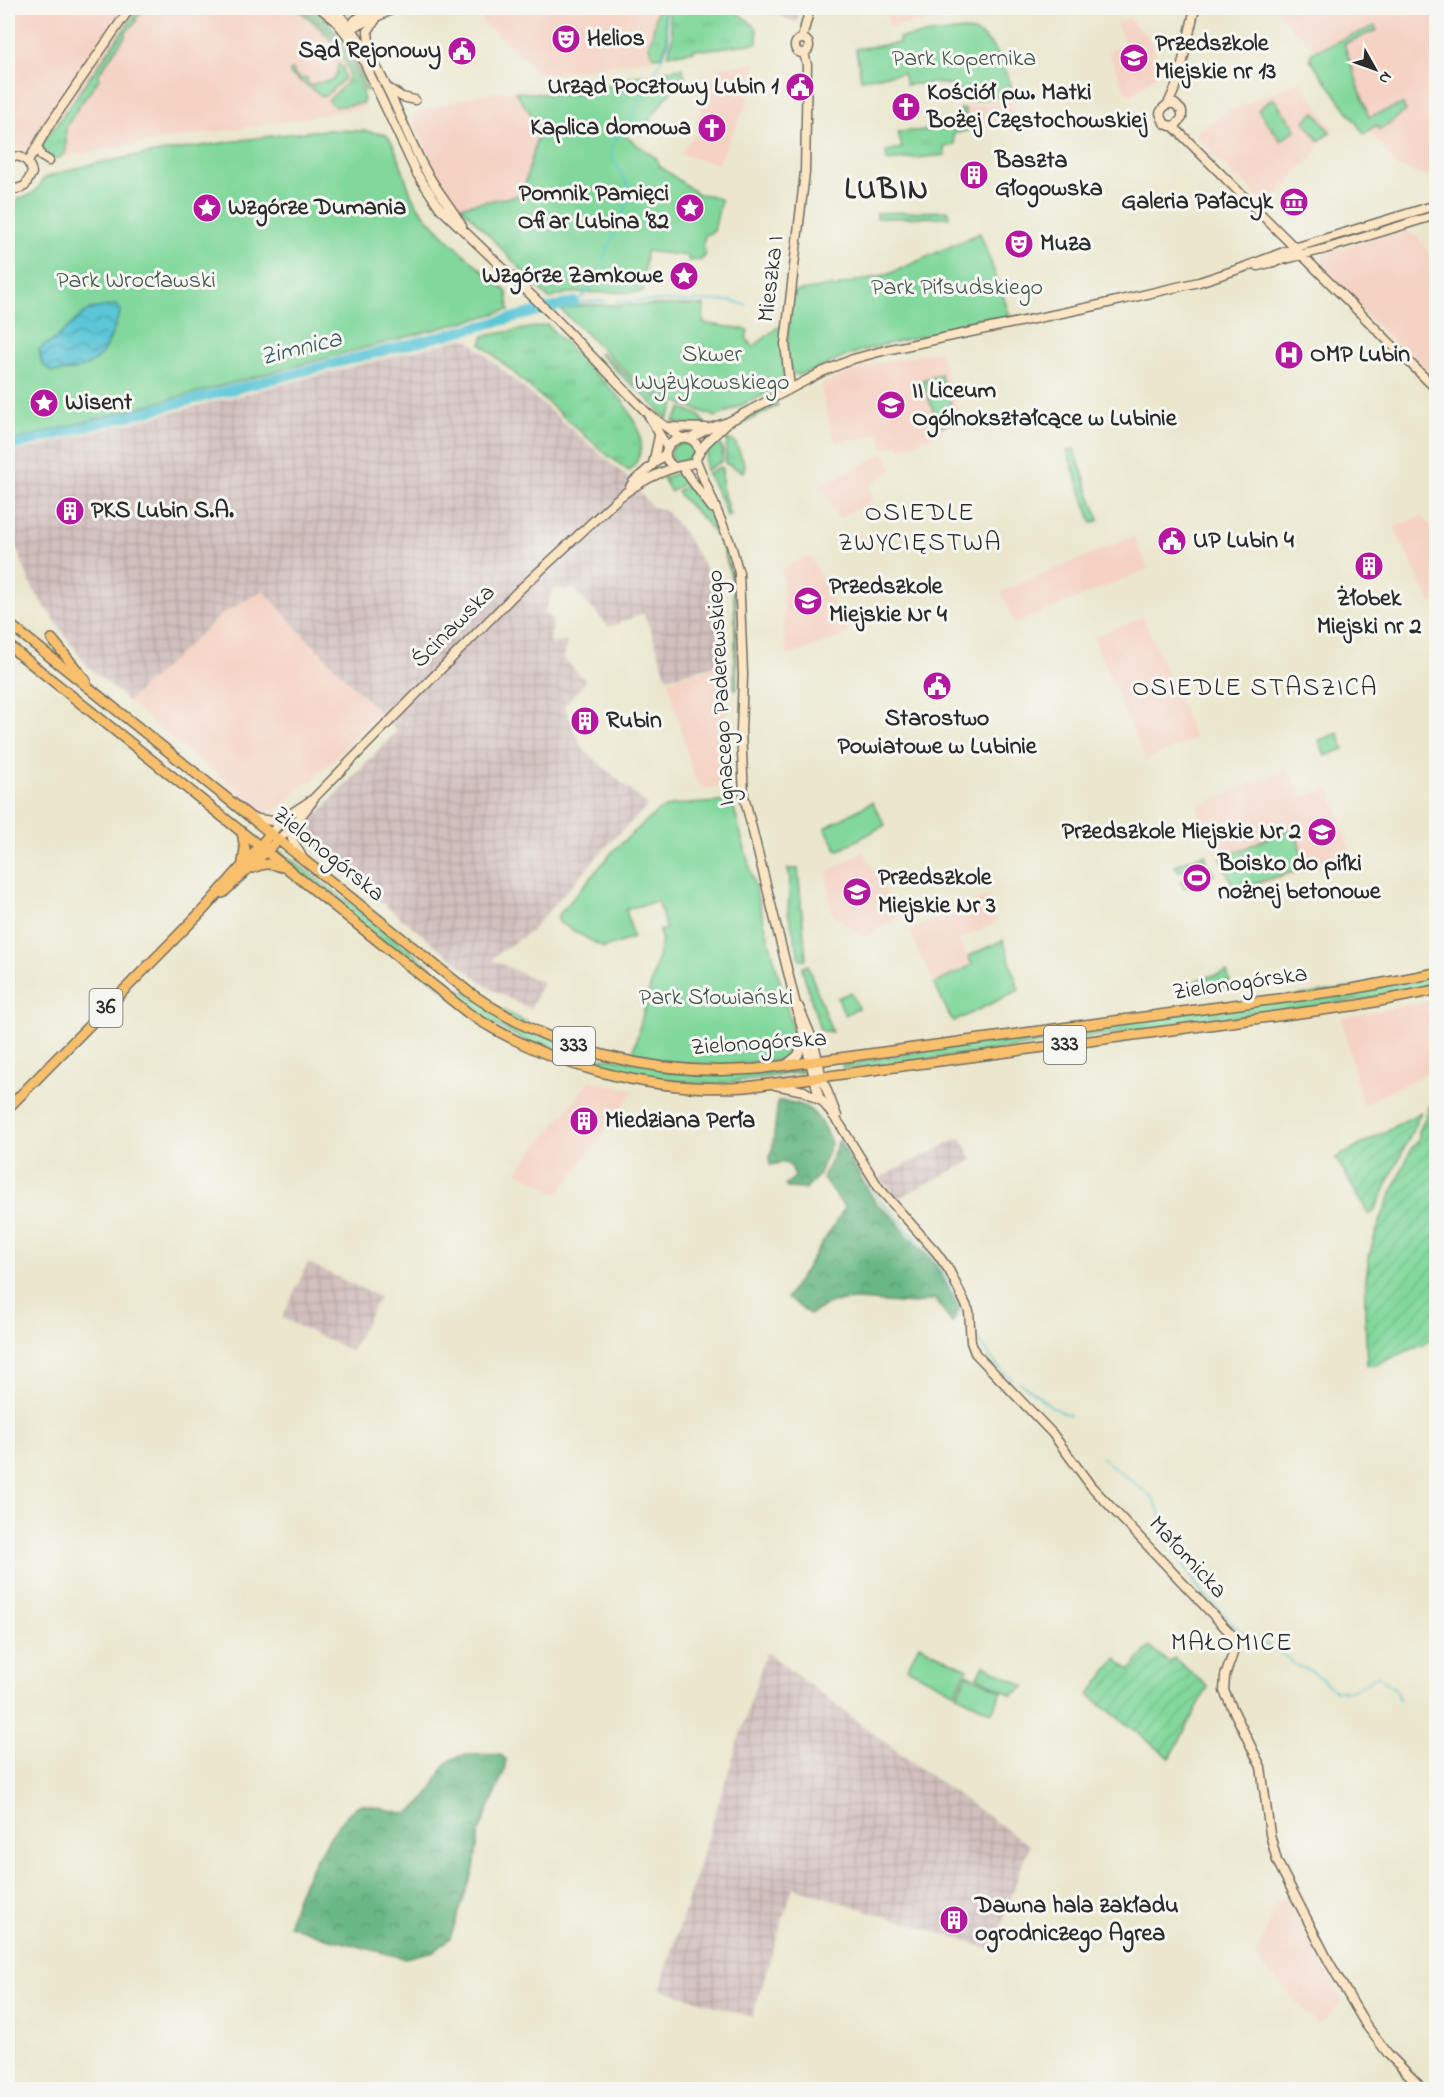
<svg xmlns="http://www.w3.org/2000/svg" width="1444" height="2097" font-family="'Indie Flower',sans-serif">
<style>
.built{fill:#f5d2c2}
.industrial{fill:url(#industrial-grid)}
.grass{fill:url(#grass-tufts);stroke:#568264;stroke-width:1.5}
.forest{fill:url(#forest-crowns);stroke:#4a7258;stroke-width:1.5}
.park{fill:#82d89c;stroke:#568264;stroke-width:1.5}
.garden{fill:url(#garden-furrows);stroke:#568264;stroke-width:1.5}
.water{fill:url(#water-waves);stroke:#447881;stroke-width:1.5}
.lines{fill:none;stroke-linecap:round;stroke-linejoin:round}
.stream{stroke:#5cc6d7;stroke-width:1.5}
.river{stroke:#5cc6d7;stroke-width:10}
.secondary-casing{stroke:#6e6d64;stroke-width:11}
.primary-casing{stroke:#6e6d64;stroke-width:12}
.secondary{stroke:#fce5c4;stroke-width:8}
.primary{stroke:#f8bf6c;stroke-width:9}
.labels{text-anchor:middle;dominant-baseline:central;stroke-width:6;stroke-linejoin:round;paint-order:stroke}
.shield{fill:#f6f6f2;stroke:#686867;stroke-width:1.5}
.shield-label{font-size:22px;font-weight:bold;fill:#2b2b2b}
.poi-label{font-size:24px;font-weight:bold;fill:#2b2b2b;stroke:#f6f6f2;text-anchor:start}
.park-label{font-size:24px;fill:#415647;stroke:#f6f6f2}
.street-label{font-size:24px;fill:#2b2b2b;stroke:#f6f6f2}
.water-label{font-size:26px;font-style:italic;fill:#3a5a5f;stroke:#f6f6f2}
.neighbourhood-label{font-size:26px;letter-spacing:1.5px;fill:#2b2b2b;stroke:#f6f6f2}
.district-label{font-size:30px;font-weight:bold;letter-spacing:1.5px;fill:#2b2b2b;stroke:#f6f6f2}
</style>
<defs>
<pattern id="industrial-grid" width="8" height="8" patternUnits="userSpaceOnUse" patternTransform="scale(1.5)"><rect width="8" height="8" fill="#d1bfbd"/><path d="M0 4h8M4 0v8" fill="none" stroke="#b4a4a3"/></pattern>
<pattern id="grass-tufts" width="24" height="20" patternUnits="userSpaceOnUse" patternTransform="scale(1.5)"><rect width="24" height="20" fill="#82d89c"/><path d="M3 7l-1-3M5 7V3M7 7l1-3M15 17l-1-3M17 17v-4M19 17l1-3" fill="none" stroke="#70ba87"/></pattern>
<pattern id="forest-crowns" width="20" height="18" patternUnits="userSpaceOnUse" patternTransform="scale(1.5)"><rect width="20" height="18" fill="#69b884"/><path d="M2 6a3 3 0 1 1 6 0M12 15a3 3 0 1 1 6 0" fill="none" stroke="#57966c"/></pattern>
<pattern id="garden-furrows" width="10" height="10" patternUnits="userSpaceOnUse" patternTransform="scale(1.5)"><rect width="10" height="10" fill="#82d89c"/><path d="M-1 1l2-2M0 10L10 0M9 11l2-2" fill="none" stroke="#70ba87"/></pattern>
<pattern id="water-waves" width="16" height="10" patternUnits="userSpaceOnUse" patternTransform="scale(1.5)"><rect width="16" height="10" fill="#5cc6d7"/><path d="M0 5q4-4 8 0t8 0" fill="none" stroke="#4ca1af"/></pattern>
</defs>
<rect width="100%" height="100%" fill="#f6f6f2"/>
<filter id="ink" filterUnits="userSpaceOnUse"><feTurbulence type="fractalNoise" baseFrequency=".0167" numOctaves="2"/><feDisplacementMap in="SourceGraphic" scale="12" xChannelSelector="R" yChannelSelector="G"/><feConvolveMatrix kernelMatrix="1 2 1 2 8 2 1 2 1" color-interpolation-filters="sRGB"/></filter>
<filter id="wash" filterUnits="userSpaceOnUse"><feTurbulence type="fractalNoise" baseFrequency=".008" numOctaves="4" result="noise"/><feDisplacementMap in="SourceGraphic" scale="24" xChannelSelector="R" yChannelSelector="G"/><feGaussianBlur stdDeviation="1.35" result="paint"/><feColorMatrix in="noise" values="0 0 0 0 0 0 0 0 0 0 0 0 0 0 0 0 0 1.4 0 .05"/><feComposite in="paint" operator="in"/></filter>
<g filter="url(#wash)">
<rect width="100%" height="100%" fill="#ebe7cd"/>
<path class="built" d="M8 8H295L310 17 332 37 356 75 365 108 35 161 16 150 8 152Z
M477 8H660L663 49 658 58 543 75 483 23Z
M884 8H977L978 16 972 15 889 27Z
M1275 8H1436V177L1434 178 1398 167 1313 59 1316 53 1309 38 1294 31Z
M1129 17 1139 31 1141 29 1152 42 1161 70 1131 96 1125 90 1108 51 1125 42 1116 24Z
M755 63 749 99 718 164 680 154 696 133 698 115 719 68Z
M1300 81 1332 128 1331 134 1318 144V150L1274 197 1270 194 1261 203 1247 186 1239 178 1237 179 1194 135 1225 113Z
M507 91 515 92 540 126 522 195 461 206 440 178 430 157 414 122 417 112 482 94Z
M1012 100 1014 118 968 128 966 126 963 108Z
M1401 230H1406L1416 236 1436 263V384L1320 270 1318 263 1324 253Z
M939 351 950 387 964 420 944 427 940 434 901 448 899 444 884 449 880 434 855 440 854 438 836 442 832 433 820 385 848 373 879 363Z
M885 453 893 470 868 486 873 500 838 519 821 486Z
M1421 516 1436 532V601L1431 604 1394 527Z
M1134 536 1148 569 1015 624 1001 592Z
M810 556 849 634 788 656 785 648 782 569Z
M263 590 378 713 314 779 304 784 277 809 265 812 176 742 128 701 221 615Z
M1143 617 1195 739 1146 760 1093 638Z
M724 665 727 780 724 785 703 790 693 776 668 680Z
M1287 769 1303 796 1330 788 1353 857 1233 893 1197 807Z
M863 852 900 917 863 938 831 912 827 872Z
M986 897 997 922 959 940 970 964 934 982 909 931Z
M1436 1000V1068L1363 1105 1341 1018Z
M590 1081 634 1090 561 1191 555 1192 517 1171Z
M1287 1895 1343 2001 1318 2025 1256 1958 1278 1900Z"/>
<path class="industrial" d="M759 8H801L796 22Z
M466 338 629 479 652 507 665 510 685 534 715 585 723 608 726 631 724 663 667 678 653 636 643 613 609 627 573 588 566 590 554 588 544 613 551 618 553 625 549 642 551 644 567 642 564 659 586 681 564 706 583 749 648 806 613 839 529 933 498 953 492 960 543 983 530 1009 489 988 360 885 312 843V820L397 731 294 625 263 590 221 615 128 701 87 666 58 625 33 589 8 527V454Z
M961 1137 973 1160 897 1199 880 1178Z
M308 1263 379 1297 351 1351 282 1318Z
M766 1652 918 1767 1029 1845 993 1950 793 1887 752 2017 660 1989Z"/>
<path class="grass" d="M139 8H146L135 19 137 21 125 33 126 35 99 73V79C89 94 75 109 67 126 63 135 69 146 65 153 60 162 45 159 43 150 40 142 46 136 52 131Z
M304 8C329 8 360 71 369 91L364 90C352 53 334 31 304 8Z
M657 8H663L668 40 662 56 654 57 648 45 652 37Z
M667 8H730L749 21 757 29V43L702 50 701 49H694V51L668 55 673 36Z
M301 9C334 32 354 61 364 100L362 103 336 107 328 101C336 90 350 86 349 71 338 45 321 26 298 10Z
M338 64 343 67 344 79 324 97 290 74V71L293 69 295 76H298L299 79 307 78 308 84 313 86V84L333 80 337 73Z
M960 109H965L969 130 953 134 955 145 944 147 945 155 887 161 886 151 902 148 898 132 943 129 963 125Z
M949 211V217L877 218V213Z
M547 325 622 400C636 423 653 448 629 471L607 455 481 344 484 336Z
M602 353 641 388 675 405 667 419 642 393 625 379 599 354Z
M777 403V406L718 437 738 423Z
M682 408 699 415 705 424 694 426 673 422Z
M715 439 723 449 722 461 706 470C704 460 708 446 715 439Z
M727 439 735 442 745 465 743 472 725 463Z
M691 443 694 450C693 462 683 460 673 461L670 455 673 447 679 444Z
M1074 449 1099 520 1092 523 1067 451Z
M720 467 722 468V488L730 516 727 517 722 502 707 473Z
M675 474 683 476 687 480 671 492 663 478Z
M689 484C714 520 729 551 736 595L737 690 734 689C734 640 742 571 712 530 702 516 688 506 677 492Z
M278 850 351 904 457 988 599 1058 780 1073 801 1070 803 1072 716 1084 676 1082 639 1077 592 1066 528 1042 476 1015 305 879 277 852Z
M788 869H798L806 959 800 960 788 912 790 879Z
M808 965 809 969 832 1032 820 1030 802 968Z
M1434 976 1436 985 1360 1000 865 1068H843L842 1065 947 1046Z"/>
<path class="forest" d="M778 1101C810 1102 820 1115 831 1143L818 1176 805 1189 787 1188 785 1185 795 1177 792 1168 785 1162 770 1165 769 1158 772 1152Z
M839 1141 875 1202 897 1221 902 1230 936 1265 959 1310 952 1323 935 1299 915 1304 856 1300 832 1302 810 1314 787 1298 845 1208 823 1178Z
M499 1754 506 1759 504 1772 479 1832 474 1869 450 1938 435 1951 404 1958 323 1937 289 1925C291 1916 293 1906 297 1897 307 1873 338 1816 361 1804L408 1814C416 1808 423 1802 429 1794 438 1782 440 1763 457 1757 467 1754 488 1755 499 1754Z"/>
<path class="park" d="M1375 26 1377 30 1344 44 1369 117 1403 104 1406 111 1380 130 1376 125 1364 134 1310 59 1312 52Z
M964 30C994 32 1007 71 1014 95L965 102C957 76 928 84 906 85L903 73 861 79 856 49 899 43V38Z
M682 68 686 80 684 78 666 98 647 123 650 127 642 134 633 128 625 136 657 159 658 165 698 194 709 195 721 200 714 231 705 235 703 243 705 256 701 260 688 261V256L646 251 643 292 567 293 549 299 461 206 522 195 540 126 515 92C537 93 558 97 580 93 611 88 625 72 661 75L663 71Z
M1273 98 1296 129 1281 141 1258 110Z
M1315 112 1330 132 1319 141 1304 121Z
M326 130 366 131 387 135C401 154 403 179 414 200 431 229 481 268 507 292L509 310 8 442V225L18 198C30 198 38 190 43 179 84 163 130 157 174 150 225 143 275 134 326 130Z
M980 233 1011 318C957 330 901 338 849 355 835 360 804 378 793 374 781 350 791 317 794 292L832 286 833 288 839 287V285L889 274Z
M582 305H704L703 323 748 330 746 338 753 347 778 327 783 328 784 378 777 387 770 392 716 417 664 397 648 388 631 376 561 310Z
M940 374 957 421 939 427 922 380Z
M1338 733 1344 749 1325 756 1319 740Z
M732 801 794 1034 790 1038 793 1041H797C798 1052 790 1058 780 1060L721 1065 661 1061 632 1056 662 942 659 931 666 929 658 901 626 909 633 938 604 948 560 923 557 917 615 849 658 811 673 805Z
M872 802 885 825 838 851 825 828Z
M1294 827 1306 868 1234 890 1222 858Z
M1205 854 1207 861 1178 872 1175 865Z
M1211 867 1214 875 1184 888 1180 881Z
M1003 940 1019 990 953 1022 934 984 972 965 968 956Z
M1227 972 1231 986 1200 990 1196 980Z
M851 992 858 1008 845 1015 838 998Z
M919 1645 967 1669 955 1693 907 1668Z
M984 1665 1025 1686 1012 1695 978 1677Z
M967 1674 1002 1691 992 1712 957 1695Z"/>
<path class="garden" d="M1436 1092V1338L1376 1365H1367C1366 1334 1363 1302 1367 1271 1371 1231 1396 1187 1411 1149L1419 1140V1132Z
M1421 1112 1374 1212 1369 1215 1336 1158Z
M1150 1647 1169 1663 1174 1658 1208 1687 1170 1758 1089 1695 1116 1659 1130 1670Z"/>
<path class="water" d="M116 305 121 310C106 351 100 373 51 372L42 364 39 350 46 344 53 341 84 313 90 309Z"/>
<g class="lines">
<path class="stream" d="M616 301H732L746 305
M574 302 585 295 591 287 623 213 629 194 628 185 613 160 611 152 612 144 628 125 668 46 669 40 664 8
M578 302 606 301
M760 311 771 316
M789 1094H797
M817 1103 825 1111 879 1200 901 1221 906 1228 938 1263 966 1319
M975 1335 997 1366 1012 1379
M1019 1382C1036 1392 1050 1409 1069 1415
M1101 1457 1153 1498 1178 1555
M1182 1562 1202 1593 1243 1634
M1254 1638 1282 1654 1298 1666 1313 1672 1335 1691C1352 1693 1363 1685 1377 1675L1395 1689 1399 1701"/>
<path class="river" d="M8 447 574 302"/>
</g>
</g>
<g filter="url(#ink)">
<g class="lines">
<g class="secondary-casing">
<path id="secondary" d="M320 8 336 21 358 49 417 174 440 208 552 315 647 413 681 438
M333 8C377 51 395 109 422 164 433 186 449 204 462 226
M348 8H370
M347 26H356L396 8
M351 27 355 20 376 8
M802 38 810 8
M795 46a7 7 0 1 1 14 0a7 7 0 1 1-14 0Z
M370 51 368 31 376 19
M388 88 402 97 415 100
M1168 104H1175L1182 111V118L1176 125 1170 126 1164 123 1160 113 1163 108 1168 104 1178 82 1195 8
M1173 126 1436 389
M37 146 41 156 49 161
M8 158C20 153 30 160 32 173L25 186 17 189 8 187
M28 162 48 127 130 8
M1258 266 1325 249 1436 215
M790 388 785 344 805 172 807 65 804 53
M647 413 667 447
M668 427 706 428
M691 438 710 428 728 422 822 372 853 359 886 350 1095 306 1199 282 1242 268 1294 248 1436 205
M696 460 731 545 739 573 743 675 741 731 744 796 819 1097 841 1126 879 1188 936 1252 949 1270 969 1311 971 1342 975 1353 1052 1433 1091 1486 1234 1637 1235 1648 1225 1676 1224 1691 1261 1767 1270 1834 1277 1861 1329 1962 1366 2025 1389 2055 1424 2090
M653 464 659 436
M674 467C647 448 694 421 699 452
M682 467 712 508
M629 489 633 482 665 454
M252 818 272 821 287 816
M293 826 292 839 302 857
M270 834 287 816 313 799 516 593 614 502C629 488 654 474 674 468 680 465 686 466 693 463L705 444 726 424
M278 840 293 826 312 802
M799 1007 814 1043 822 1078 837 1116
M786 1065 798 1055 804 1040
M775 1085 804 1091 819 1100"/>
</g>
<g class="primary-casing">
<path id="primary" d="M8 623 470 993C554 1052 656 1077 757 1069L1352 989 1436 973
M52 639 86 681
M8 645 468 1013C548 1066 650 1093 746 1087L1359 1005 1436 990
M242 832 245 849 243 862
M253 868C263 863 271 863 282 867
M223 893 278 840
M8 1108 205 908 270 834"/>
</g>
<use href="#secondary" class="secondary"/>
<use href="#primary" class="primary"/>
</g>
</g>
<defs>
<g id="theatre-disc" transform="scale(1.5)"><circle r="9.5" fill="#b5179e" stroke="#f6f6f2"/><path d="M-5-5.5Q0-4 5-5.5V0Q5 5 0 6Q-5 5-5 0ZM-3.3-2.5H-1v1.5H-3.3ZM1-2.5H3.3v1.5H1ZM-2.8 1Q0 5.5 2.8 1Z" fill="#fff"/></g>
<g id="civic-disc" transform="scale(1.5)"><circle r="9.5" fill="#b5179e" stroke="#f6f6f2"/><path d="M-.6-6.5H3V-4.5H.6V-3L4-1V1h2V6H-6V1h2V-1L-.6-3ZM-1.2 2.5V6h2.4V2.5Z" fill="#fff"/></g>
<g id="school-disc" transform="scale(1.5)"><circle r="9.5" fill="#b5179e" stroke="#f6f6f2"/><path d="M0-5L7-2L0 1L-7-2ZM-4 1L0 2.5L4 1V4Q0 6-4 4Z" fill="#fff"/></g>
<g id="church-disc" transform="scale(1.5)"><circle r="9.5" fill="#b5179e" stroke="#f6f6f2"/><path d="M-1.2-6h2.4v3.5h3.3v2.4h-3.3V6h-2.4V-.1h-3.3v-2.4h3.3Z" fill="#fff"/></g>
<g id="building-disc" transform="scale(1.5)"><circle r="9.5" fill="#b5179e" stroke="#f6f6f2"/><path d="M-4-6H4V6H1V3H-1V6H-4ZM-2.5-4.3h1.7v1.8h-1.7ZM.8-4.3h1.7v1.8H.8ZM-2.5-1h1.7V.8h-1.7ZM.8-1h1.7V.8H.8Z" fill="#fff"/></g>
<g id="museum-disc" transform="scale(1.5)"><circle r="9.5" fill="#b5179e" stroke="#f6f6f2"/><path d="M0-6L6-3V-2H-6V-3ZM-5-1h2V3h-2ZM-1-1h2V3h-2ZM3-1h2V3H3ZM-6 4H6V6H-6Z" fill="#fff"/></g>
<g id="sight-disc" transform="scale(1.5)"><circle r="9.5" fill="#b5179e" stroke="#f6f6f2"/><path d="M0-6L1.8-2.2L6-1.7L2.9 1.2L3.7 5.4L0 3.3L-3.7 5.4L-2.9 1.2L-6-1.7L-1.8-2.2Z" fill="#fff"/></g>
<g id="hospital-disc" transform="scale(1.5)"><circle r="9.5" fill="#b5179e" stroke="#f6f6f2"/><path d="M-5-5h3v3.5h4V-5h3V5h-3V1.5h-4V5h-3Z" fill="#fff"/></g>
<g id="stadium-disc" transform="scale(1.5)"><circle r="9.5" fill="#b5179e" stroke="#f6f6f2"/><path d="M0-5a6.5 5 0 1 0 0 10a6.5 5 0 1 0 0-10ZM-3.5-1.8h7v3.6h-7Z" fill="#fff"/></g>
</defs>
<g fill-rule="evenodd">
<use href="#theatre-disc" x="566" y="39"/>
<use href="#civic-disc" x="462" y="51"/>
<use href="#school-disc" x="1134" y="58"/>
<use href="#civic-disc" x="800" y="87"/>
<use href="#church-disc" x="906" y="107"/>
<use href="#church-disc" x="712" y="128"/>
<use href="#building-disc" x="974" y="175"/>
<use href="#museum-disc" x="1294" y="202"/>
<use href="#sight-disc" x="207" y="208"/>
<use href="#sight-disc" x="690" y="208"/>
<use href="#theatre-disc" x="1019" y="244"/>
<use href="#sight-disc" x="684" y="276"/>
<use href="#hospital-disc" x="1289" y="355"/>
<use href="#sight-disc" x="44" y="403"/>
<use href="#school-disc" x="891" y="405"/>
<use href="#building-disc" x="70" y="511"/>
<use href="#civic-disc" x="1172" y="541"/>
<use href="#building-disc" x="1369" y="566"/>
<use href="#school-disc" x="808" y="601"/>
<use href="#civic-disc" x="937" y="686"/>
<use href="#building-disc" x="585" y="721"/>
<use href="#school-disc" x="1322" y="832"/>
<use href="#stadium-disc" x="1197" y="878"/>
<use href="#school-disc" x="857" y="892"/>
<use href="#building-disc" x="584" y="1121"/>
<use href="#building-disc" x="954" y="1920"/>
</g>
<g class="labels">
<g class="shield">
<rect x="89.5" y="989" width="33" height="38" rx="4.5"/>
<rect x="1044" y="1026" width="42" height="38" rx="4.5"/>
<rect x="553" y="1027" width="42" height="38" rx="4.5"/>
</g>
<g class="shield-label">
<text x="106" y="1008">36</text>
<text x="1065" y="1045">333</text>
<text x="574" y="1046">333</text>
</g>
<g class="poi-label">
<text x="587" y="39">Helios</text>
<text x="1155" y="44">Przedszkole<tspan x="1155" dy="28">Miejskie nr 13</tspan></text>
<text x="441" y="51" text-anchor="end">Sąd Rejonowy</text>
<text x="779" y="87" text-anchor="end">Urząd Pocztowy Lubin 1</text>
<text x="927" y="93">Kościół pw. Matki<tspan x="927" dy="28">Bożej Częstochowskiej</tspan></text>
<text x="691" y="128" text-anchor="end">Kaplica domowa</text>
<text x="995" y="161">Baszta<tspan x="995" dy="28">Głogowska</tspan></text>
<text x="669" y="194" text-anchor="end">Pomnik Pamięci<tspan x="669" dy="28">Ofiar Lubina ’82</tspan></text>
<text x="1273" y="202" text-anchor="end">Galeria Pałacyk</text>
<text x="228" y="208">Wzgórze Dumania</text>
<text x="1040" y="244">Muza</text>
<text x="663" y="276" text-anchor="end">Wzgórze Zamkowe</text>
<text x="1310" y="355">OMP Lubin</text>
<text x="912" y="391">II Liceum<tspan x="912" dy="28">Ogólnokształcące w Lubinie</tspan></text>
<text x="65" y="403">Wisent</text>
<text x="91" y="511">PKS Lubin S.A.</text>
<text x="1193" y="541">UP Lubin 4</text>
<text x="829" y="587">Przedszkole<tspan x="829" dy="28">Miejskie Nr 4</tspan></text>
<text x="1369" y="599" text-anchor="middle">Żłobek<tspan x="1369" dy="28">Miejski nr 2</tspan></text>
<text x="937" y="719" text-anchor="middle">Starostwo<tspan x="937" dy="28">Powiatowe w Lubinie</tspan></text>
<text x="606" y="721">Rubin</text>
<text x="1301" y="832" text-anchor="end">Przedszkole Miejskie Nr 2</text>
<text x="1218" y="864">Boisko do piłki<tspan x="1218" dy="28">nożnej betonowe</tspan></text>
<text x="878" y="878">Przedszkole<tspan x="878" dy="28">Miejskie Nr 3</tspan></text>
<text x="605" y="1121">Miedziana Perła</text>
<text x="975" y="1906">Dawna hala zakładu<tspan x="975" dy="28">ogrodniczego Agrea</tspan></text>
</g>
<g class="park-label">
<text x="964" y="59">Park Kopernika</text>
<text x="136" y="281">Park Wrocławski</text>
<text x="957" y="288">Park Piłsudskiego</text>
<text x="712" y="355">Skwer<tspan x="712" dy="28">Wyżykowskiego</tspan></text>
<text x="716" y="998">Park Słowiański</text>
</g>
<g class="street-label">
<text transform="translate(772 279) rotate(-83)">Mieszka I</text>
<text transform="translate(454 627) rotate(-45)">Ścinawska</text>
<text transform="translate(722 688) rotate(-93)">Ignacego Paderewskiego</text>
<text transform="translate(328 855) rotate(39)">Zielonogórska</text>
<text transform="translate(1240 984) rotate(-8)">Zielonogórska</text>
<text transform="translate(759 1044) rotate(-4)">Zielonogórska</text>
<text transform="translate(1187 1558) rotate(47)">Małomicka</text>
</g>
<g class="water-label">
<text transform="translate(301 349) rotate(-14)">Zimnica</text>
</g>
<g class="neighbourhood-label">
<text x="920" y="514">OSIEDLE<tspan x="920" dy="30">ZWYCIĘSTWA</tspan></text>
<text x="1255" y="689">OSIEDLE STASZICA</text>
<text x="1232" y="1644">MAŁOMICE</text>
</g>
<g class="district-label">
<text x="887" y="191">LUBIN</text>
</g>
</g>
<rect width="1444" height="2097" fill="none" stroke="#f6f6f2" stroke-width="30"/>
<g transform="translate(1375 69) rotate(130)" stroke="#f6f6f2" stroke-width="4.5" paint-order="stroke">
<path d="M0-4.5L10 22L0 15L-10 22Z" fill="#2b2b2b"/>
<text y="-9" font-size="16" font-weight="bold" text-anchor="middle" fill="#2b2b2b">N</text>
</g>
</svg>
